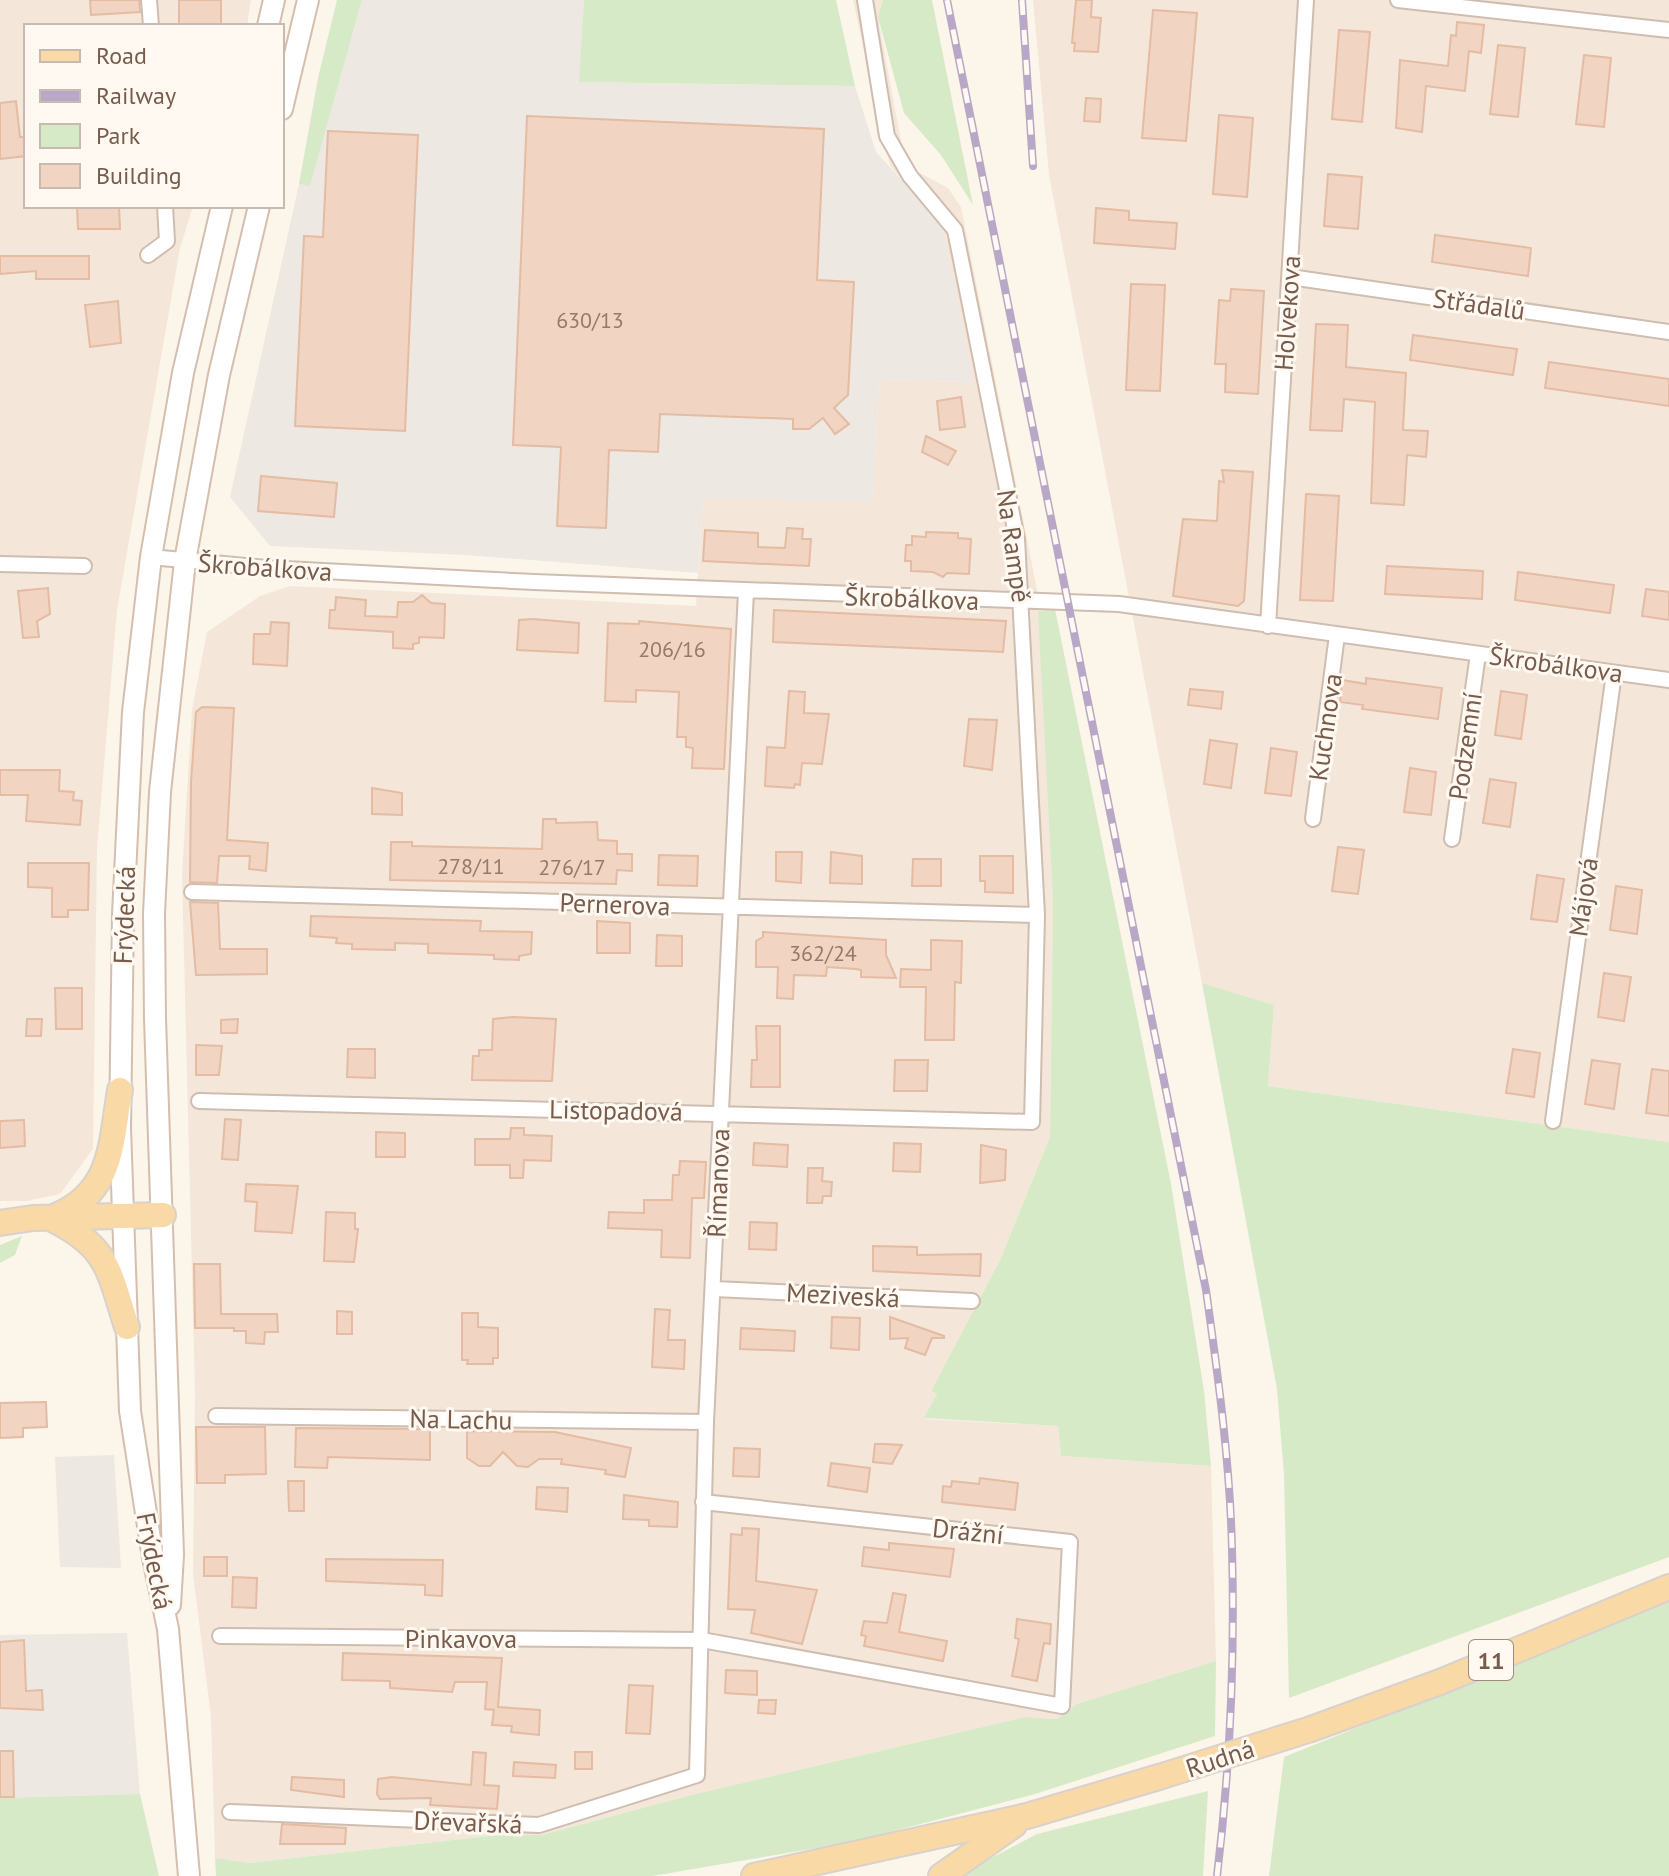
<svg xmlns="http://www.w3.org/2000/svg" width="1669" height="1876" font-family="'PT Sans',sans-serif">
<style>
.residential{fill:#f4e7d9}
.industrial{fill:#eee8e3}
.green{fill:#d6eac8}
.building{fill:#f1d4c2;stroke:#e4bba3;stroke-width:2}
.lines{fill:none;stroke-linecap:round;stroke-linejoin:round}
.minor-casing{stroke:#cfbdaf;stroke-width:18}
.secondary-casing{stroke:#d4bfaf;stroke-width:24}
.primary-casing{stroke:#d9d1cd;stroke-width:28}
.minor{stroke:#fff;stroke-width:14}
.secondary{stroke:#fff;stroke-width:20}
.primary{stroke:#f9d9a5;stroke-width:24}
.rail-casing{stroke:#b8a7c7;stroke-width:8}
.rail{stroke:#fff9f1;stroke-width:5;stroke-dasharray:15;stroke-linecap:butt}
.primary-bridge-casing{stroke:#d9d1cd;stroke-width:28;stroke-linecap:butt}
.primary-bridge{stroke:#f9d9a5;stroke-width:24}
.labels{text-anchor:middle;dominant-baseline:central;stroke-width:6;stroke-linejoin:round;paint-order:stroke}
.number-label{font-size:22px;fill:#967a6a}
.shield{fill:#fff9f1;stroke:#a08b7e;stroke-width:2}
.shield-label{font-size:24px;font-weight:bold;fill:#775c4d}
.street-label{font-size:26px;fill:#775c4d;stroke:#fff9f1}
</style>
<rect width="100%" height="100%" fill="#fcf5ea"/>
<path class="residential" d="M0 0H251L247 26H26V206H193L180 248 117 610 97 849 93 1149 60 1194 27 1201H0Z
M853 0H883L878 17 903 152 914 170 948 188 961 207 1037 590 1040 639 1053 903 1050 1137 1000 1260 931 1391 937 1394 925 1419 1058 1426 1061 1456 1211 1466 1216 1661 1077 1704 1057 1719 1025 1717 687 1796 542 1835H498L250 1863 215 1858 211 1717 193 1574 195 1395 182 875 192 710 207 632 260 596 290 586 696 606 703 498 873 501 879 380 972 382 942 224 890 166Z
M1033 0H1669V1142L1268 1086 1274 1005 1202 983 1049 175Z"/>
<path class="industrial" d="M362 0H584L580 82 855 86 876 152 942 224 973 382 879 380 873 502 703 498 698 573 466 555 270 546 230 497 299 184 310 185Z
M114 1455 121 1568 60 1567 55 1457Z
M127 1633 140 1794 0 1798V1635Z"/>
<path class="green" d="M337 0H362L310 186 299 184 318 78Z
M584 0H836L855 86 579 82Z
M883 0H932L973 205 941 155 904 113 878 17Z
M1055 609 1171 1184 1204 1391 1211 1466 1061 1456 1058 1426 924 1418 937 1394 931 1391 1000 1260 1050 1137 1053 903 1038 611Z
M1202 983 1274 1005 1268 1086 1669 1142V1557L1289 1698 1284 1474 1277 1389Z
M22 1236 15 1255 0 1263V1245Z
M1669 1602V1876H1269L1284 1757Z
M1216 1661 1215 1736 1035 1794 852 1842 652 1876H216L215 1858 250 1863 498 1835H542L687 1796 1025 1717 1057 1719 1077 1704Z
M1208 1791 1203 1876H957L1037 1834Z
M140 1794 159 1876H0V1798Z"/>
<path class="building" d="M90 0H139L140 12 91 15Z
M179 0H221V26H179Z
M1076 0H1092L1091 17 1101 18 1098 52 1074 51 1075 43H1072Z
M1153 10 1197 13 1186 141 1142 138Z
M1457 22 1484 25 1481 53 1469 51 1465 91 1426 86 1422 132 1396 128 1400 60 1448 66 1451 35 1456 36Z
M1339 30 1370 32 1362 122 1332 119Z
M1498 45 1525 48 1518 117 1490 114Z
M1584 55 1611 58 1604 127 1576 124Z
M1086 98 1101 99 1100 122 1084 121Z
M16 101 20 137H26V156L0 159V103Z
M1219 115 1253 118 1247 197 1213 194Z
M527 116 824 129 817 280 854 282 848 395 834 408 849 424 835 434 823 418 809 429H793V419L660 414 658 452 609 450 606 528 557 526 561 447 513 445Z
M328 131 418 135 405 431 295 426 304 236 323 237Z
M1328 174 1362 177 1358 229 1324 226Z
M77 206H119L120 229H78Z
M1096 208 1129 211V220L1177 223 1175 249 1094 243Z
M1435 235 1531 248 1528 276 1432 262Z
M0 256H89V279H36V271L0 274Z
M1131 284 1165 285 1160 391 1126 390Z
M1231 289 1264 291 1258 394 1225 392 1226 364H1215L1219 300 1230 301Z
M118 301 121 343 90 347 85 305Z
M1316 324 1348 325 1346 367 1406 373 1403 430 1428 431 1426 457 1407 455 1404 505 1371 503 1375 402 1344 399 1342 431 1310 430Z
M1413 335 1517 349 1513 375 1410 360Z
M1549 362 1669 379V406L1545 388Z
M961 397 965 427 940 430 937 401Z
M926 436 956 451 948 465 922 452Z
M1222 470 1253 472 1244 601 1238 606 1173 596 1183 519 1217 521 1219 481 1224 482Z
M261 476 337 483 334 517 258 511Z
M1306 494 1339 496 1333 601 1300 600Z
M787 528 803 529 802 539H811L809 566 703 561 705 530 758 533V547L785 548Z
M926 532 958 533V538L971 539 969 574 947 573 943 577 933 572 911 571V561H905L906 545H912V536L926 537Z
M1387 566 1483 571 1482 599 1385 594Z
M1518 572 1614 585 1610 613 1515 600Z
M48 588 50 614 37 621 39 637 23 638 18 591Z
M1646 589 1669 592V620L1642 616Z
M422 595 431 603 445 604 444 638 419 637V643L413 644V649L393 648V632L329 628 330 610H335L336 597 366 600 365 616 397 617 398 602H413Z
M774 610 1006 621 1003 652 773 642Z
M533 619 579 623 578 653 517 650 519 620Z
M639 621 731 629 724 769 692 768 693 748 686 747V737H677L679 692 636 690V702L605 701 608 623 639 624Z
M271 622 289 623 287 666 253 664 254 634H270Z
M1366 678 1442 688 1438 719 1362 709 1363 705 1340 702 1342 680 1366 684Z
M1190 689 1223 692 1221 709 1188 705Z
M789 691 805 692 804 713 829 714 822 764 802 763 800 785 795 784 794 788 765 786 767 747 785 748Z
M1501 691 1527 695 1521 739 1495 735Z
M202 707 234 708 227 840 268 843 266 871 249 869 250 856H219L217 883 190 882 191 782 196 712Z
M969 719 997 720 992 770 964 766Z
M1210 740 1237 744 1231 788 1204 784Z
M1271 748 1297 752 1291 796 1265 793Z
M1410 768 1436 772 1431 815 1404 812Z
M0 770H60L59 791 74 792 73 800 82 801 80 825 26 821 28 795H0Z
M1490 779 1516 783 1510 827 1483 823Z
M372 788 402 793V815L372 814Z
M543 819H556V823L597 822 598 840 617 841V854H632V871L617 870 616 884 390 880 391 842H412V846L542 849Z
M1338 847 1364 850 1358 894 1332 891Z
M776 852H802L801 883 776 881Z
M831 852 862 856V884L830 883Z
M659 855 698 856 697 886 658 885Z
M980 856H1013V893L985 892V881H980Z
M913 859H941V886H912Z
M28 863H89L88 910H68V917H52V888L28 887Z
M1537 875 1564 879 1557 922 1531 919Z
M1616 886 1642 890 1637 934 1610 930Z
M190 902 218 903 220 949H267V974L196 975Z
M311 916 481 921 480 931 532 932 531 954 519 956V960L494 959V955L428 953V944L395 943V950L352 949V944L336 943 337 938 310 936Z
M597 921 630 923V953H597Z
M763 932 886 940V955L896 978 861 977V970L856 969 827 967 826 976 794 975 793 999 777 998 778 967H756V941L763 937Z
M657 935 682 936V966H656Z
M931 940 962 941 961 983 955 982 954 1040H925L926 987H900L901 969 931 970Z
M1604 973 1631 977 1624 1021 1598 1017Z
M55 988H82V1029H56Z
M513 1017 556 1019 552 1081 472 1080 473 1056H479V1050H492L493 1019Z
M27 1019H42L41 1036H26Z
M238 1019 237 1033H221V1020Z
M756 1026H780V1087H751L752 1060H757Z
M196 1045 222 1046 219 1075H196Z
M348 1049H375V1078L347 1077Z
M1513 1049 1540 1053 1534 1097 1506 1093Z
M895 1060H928L927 1091H894Z
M1592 1060 1620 1064 1614 1109 1585 1104Z
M1652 1069 1669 1071V1116L1646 1113Z
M225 1119 241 1120 238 1160 222 1159Z
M24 1120 25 1146 0 1148V1121Z
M511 1128H524V1135L552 1136 551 1161 524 1160 523 1178H510V1165H475V1139H510Z
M376 1132 405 1133V1157H376Z
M754 1143 788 1145 787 1167 753 1165Z
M894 1143 921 1144 920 1172 893 1171Z
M981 1145 1006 1150 1005 1180 980 1183Z
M680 1161 706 1162 704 1198H692L690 1258 661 1257 662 1230 608 1228 609 1212 644 1213V1200H672L673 1175H679Z
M808 1168H823L822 1181 832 1182 831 1196H823L822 1203H807Z
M246 1184 298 1186 292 1233 255 1231 257 1202 245 1201Z
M326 1212 355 1213V1229H358L354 1262 324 1261Z
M750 1222 777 1223 776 1250 749 1249Z
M873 1246 917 1247V1255L981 1254 980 1276 873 1271Z
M194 1264H220L221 1314H277L278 1332H265L264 1344 246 1343V1331H234V1328H195Z
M655 1309 670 1310 668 1340H685L684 1369 652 1367Z
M337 1311 352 1312V1334H337Z
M462 1313H478V1327L498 1328V1358H493V1364H467L468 1360H462Z
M832 1317 860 1318 859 1350 831 1348Z
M890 1317 944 1336V1338H932L925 1355 905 1348 908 1338 890 1339Z
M741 1328 795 1331 794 1351 740 1349Z
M46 1402 47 1427 23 1428V1437L0 1438V1403Z
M196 1427H265L266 1474 225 1475V1483H197Z
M296 1428 430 1429V1460L328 1457 327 1468 295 1467Z
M467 1431 555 1432 631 1448 625 1477 605 1474 606 1470 561 1464 562 1459H539L528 1467 517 1466 503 1452 490 1466H479L467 1458Z
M875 1444H884L902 1445 892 1464 873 1462Z
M734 1448 760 1449 759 1477 733 1476Z
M831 1463 870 1468 867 1492 828 1486Z
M980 1478 1018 1483 1015 1510 942 1502 943 1486 951 1487 952 1481 979 1484Z
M288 1481H304V1511H289Z
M537 1487 568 1488 567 1512 536 1509Z
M624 1495 678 1502 677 1527 649 1526V1520L623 1519Z
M742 1528 759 1529 756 1581 817 1590 802 1644 751 1633 755 1610 728 1609 731 1534 742 1535Z
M889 1543 954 1549 950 1577 862 1566 864 1547 889 1550Z
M204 1557H227V1576H204Z
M326 1559 443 1560 442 1596 425 1595V1585L326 1581Z
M233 1577 257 1578 256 1608 232 1607Z
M893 1593 906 1595 899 1632 947 1641 943 1661 864 1646 866 1636 861 1635 864 1621 887 1623Z
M1017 1619 1051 1624 1050 1644 1044 1643 1037 1681 1012 1676 1019 1639 1015 1638Z
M24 1640 26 1691 42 1690 43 1710 0 1708V1642Z
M343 1653 502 1658 498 1707 540 1710 539 1735 511 1732 512 1726 492 1725 494 1710 485 1709 487 1682H455L452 1692 390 1688V1681L342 1680Z
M726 1670 757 1671V1695L725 1693Z
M629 1685 653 1686 650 1734 626 1733Z
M759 1700H776L775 1714 758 1713Z
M0 1751H13L14 1797H0Z
M473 1752 486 1753 484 1785 499 1786 497 1809 430 1805 431 1798 380 1799 377 1794 378 1779 392 1777 471 1785Z
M575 1752H592V1769H575Z
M514 1762 556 1765 555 1778 513 1776Z
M292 1777 344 1780V1797L291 1790Z
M282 1824 346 1828 345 1844H280Z"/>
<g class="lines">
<g class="minor-casing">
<path id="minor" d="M149 0 151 26
M1398 0 1669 30
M148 255 167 241 165 206
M1290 277 1669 332
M151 557 266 568 534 582 1119 604 1669 680
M0 564 84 566
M1268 626 1306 0
M1313 819 1337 635
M1452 839 1478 654
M192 892 1037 915
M199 1101 1032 1122 1037 915 1017 539 955 230 910 176 887 136 865 0
M1553 1121 1614 673
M714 1289 972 1301
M216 1416 706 1422
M220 1636 702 1640 1062 1706 1070 1542 703 1502
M230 1812 539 1825 697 1775 706 1422 746 591"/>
</g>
<g class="secondary-casing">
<path id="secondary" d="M268 26 274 0
M282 109 308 0
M170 1605 173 1555 155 1019 154 913 160 792 185 561 219 375 259 206
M189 1876 168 1629 153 1558 130 1411 120 1128 123 914 133 712 151 557 183 373 222 206"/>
</g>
<g class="primary-casing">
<path id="primary" d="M56 1216C113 1192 111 1144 120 1090
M52 1219C109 1247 109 1271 127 1327
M0 1223 33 1218 163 1215
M1311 1729 1440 1682 1669 1587
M754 1876 1027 1816 1159 1777
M941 1876 1014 1825"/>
</g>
<use href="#minor" class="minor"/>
<use href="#secondary" class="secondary"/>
<use href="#primary" class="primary"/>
<g class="rail-casing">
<path id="rail" d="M947 0 1206 1290C1218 1376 1230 1462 1232 1549 1235 1658 1230 1768 1217 1876
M1022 0 1033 166"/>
</g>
<use href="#rail" class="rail"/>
<g class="primary-bridge-casing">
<path id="primary-bridge" d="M1159 1777 1311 1729"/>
</g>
<use href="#primary-bridge" class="primary-bridge"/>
</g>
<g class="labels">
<g class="number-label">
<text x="590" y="320">630/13</text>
<text x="672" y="649">206/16</text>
<text x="471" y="866">278/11</text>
<text x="572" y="867">276/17</text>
<text x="823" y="953">362/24</text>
</g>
<rect class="shield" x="1469" y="1640" width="44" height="40" rx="6"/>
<g class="shield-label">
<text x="1491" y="1660">11</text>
</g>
<g class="street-label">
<text transform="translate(1479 304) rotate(8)">Střádalů</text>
<text transform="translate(1287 313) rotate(-86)">Holvekova</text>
<text transform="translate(1014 546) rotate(82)">Na Rampě</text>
<text transform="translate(265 567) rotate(4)">Škrobálkova</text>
<text transform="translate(912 598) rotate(2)">Škrobálkova</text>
<text transform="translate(1556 664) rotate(8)">Škrobálkova</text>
<text transform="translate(1325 727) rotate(-82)">Kuchnova</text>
<text transform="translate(1465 746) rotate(-82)">Podzemní</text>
<text transform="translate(1583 897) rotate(-82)">Májová</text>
<text transform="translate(615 904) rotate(2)">Pernerova</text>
<text transform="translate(124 915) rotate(-88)">Frýdecká</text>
<text transform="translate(616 1110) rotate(1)">Listopadová</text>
<text transform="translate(718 1183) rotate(-88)">Římanova</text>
<text transform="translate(843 1295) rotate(3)">Meziveská</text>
<text transform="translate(461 1419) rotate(1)">Na Lachu</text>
<text transform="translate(968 1531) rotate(6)">Drážní</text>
<text transform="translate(155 1561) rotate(79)">Frýdecká</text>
<text x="461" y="1638">Pinkavova</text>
<text transform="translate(1220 1758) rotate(-18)">Rudná</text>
<text transform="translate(468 1822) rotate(2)">Dřevařská</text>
</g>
</g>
<rect x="24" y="24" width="260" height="184" fill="#fff9f1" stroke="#c9baaf" stroke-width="2"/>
<rect x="40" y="50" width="40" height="12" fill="#f9d9a5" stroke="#c9baaf" stroke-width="2"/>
<text x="96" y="64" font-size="24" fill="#775c4d">Road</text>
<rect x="40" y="90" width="40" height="12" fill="#b8a7c7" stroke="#c9baaf" stroke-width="2"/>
<text x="96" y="104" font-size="24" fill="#775c4d">Railway</text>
<rect x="40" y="124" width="40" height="24" fill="#d6eac8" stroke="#c9baaf" stroke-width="2"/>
<text x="96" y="144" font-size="24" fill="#775c4d">Park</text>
<rect x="40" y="164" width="40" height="24" fill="#f1d4c2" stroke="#c9baaf" stroke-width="2"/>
<text x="96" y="184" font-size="24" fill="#775c4d">Building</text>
</svg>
